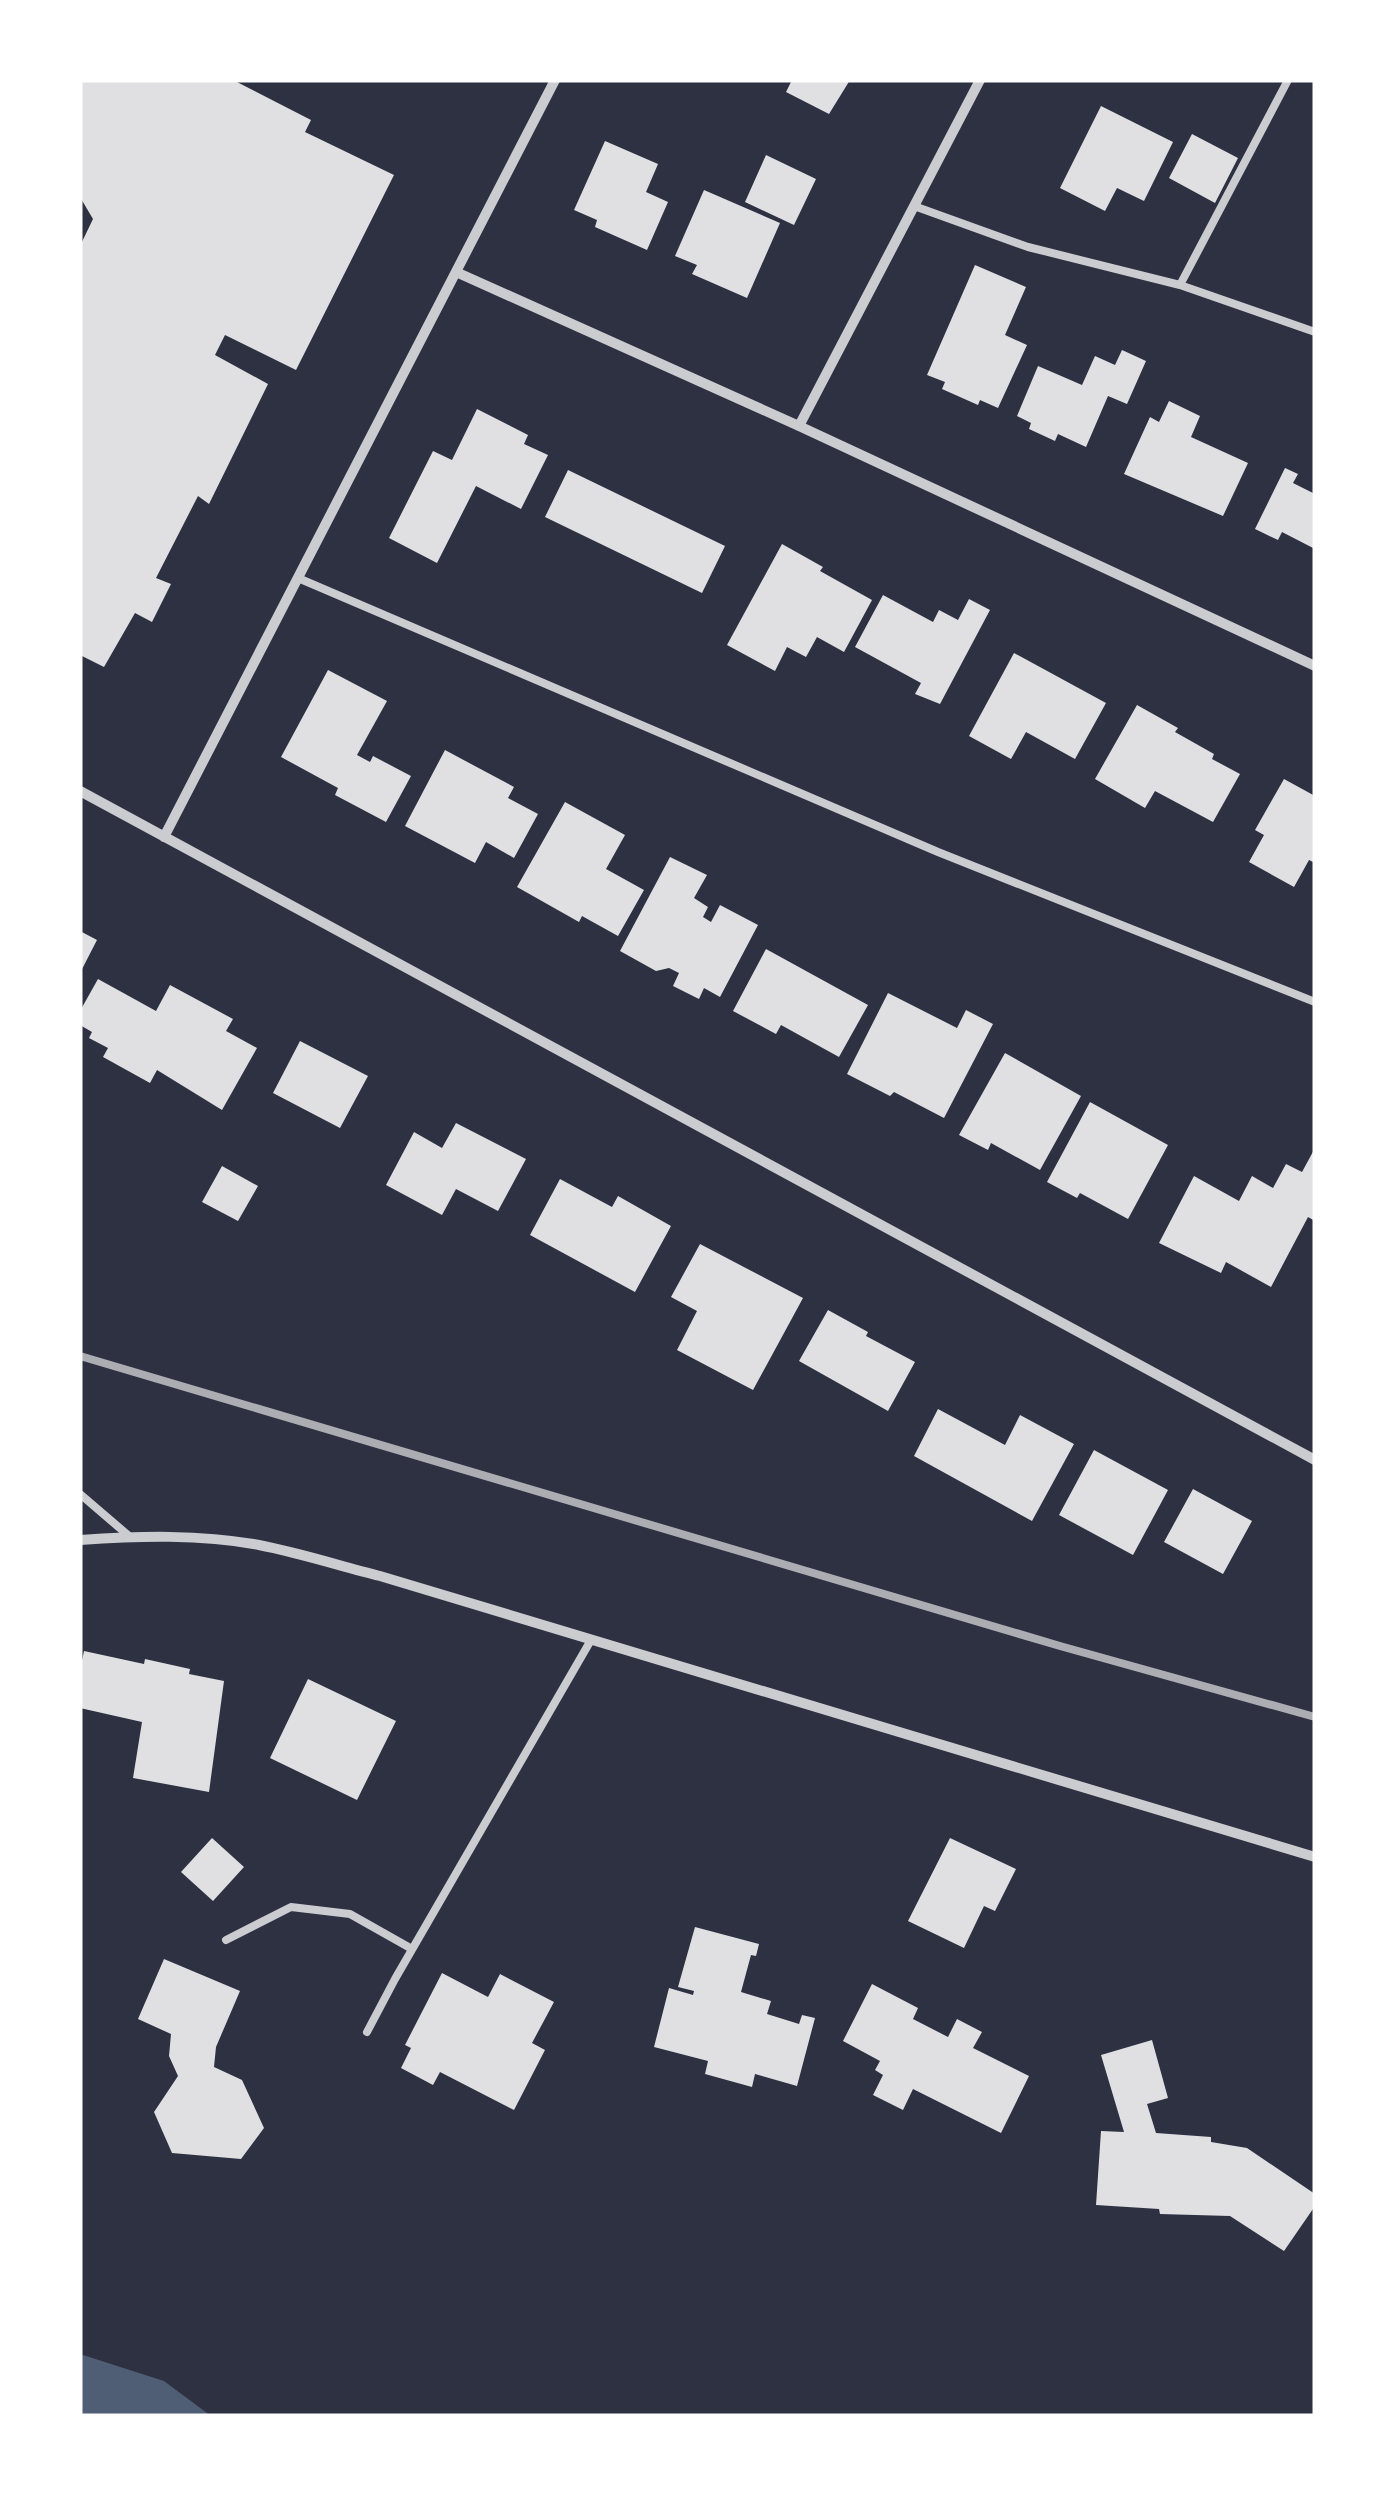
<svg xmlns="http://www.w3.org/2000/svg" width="1395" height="2496" font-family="'Exo 2',sans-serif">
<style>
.water{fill:#4f5d75}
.building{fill:#e0e0e3}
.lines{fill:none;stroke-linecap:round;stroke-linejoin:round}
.service{stroke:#caccd0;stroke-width:8}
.minor{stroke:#caccd0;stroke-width:10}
.rail{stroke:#abadb3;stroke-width:8}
</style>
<rect width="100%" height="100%" fill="#2d3142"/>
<path class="water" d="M80 2354 164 2381 211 2416H80Z"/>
<path class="building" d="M80 80H233L311 120 305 132 394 175 296 370 225 335 215 355 268 384 209 504 198 496 156 578 171 584 152 622 135 613 104 667 80 655V246L93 219 80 197Z
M792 80H850L829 114 786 92Z
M1101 106 1173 142 1144 201 1117 188 1105 211 1060 188Z
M1192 134 1238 158 1215 203 1169 178Z
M605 141 658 164 646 192 668 202 647 250 595 227 597 220 574 210Z
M766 155 816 179 794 225 745 202Z
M704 190 780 223 747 298 692 274 697 265 675 256Z
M975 265 1026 287 1005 335 1027 345 998 408 980 400 978 405 942 389 945 382 927 375Z
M1122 350 1146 361 1127 404 1108 396 1086 447 1058 434 1055 441 1029 429 1031 423 1017 416 1038 366 1082 385 1095 356 1115 365Z
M1169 401 1200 416 1191 437 1248 463 1223 516 1124 474 1150 417 1159 422Z
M477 409 528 435 524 444 548 455 521 509 476 486 437 563 389 538 433 451 452 460Z
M1285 468 1298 474 1293 483 1315 494V549L1282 532 1278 540 1255 529Z
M568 470 725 546 702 593 545 517Z
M782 544 823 567 820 571 872 600 844 652 817 637 806 657 787 647 775 671 727 645Z
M883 595 933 622 939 610 958 620 969 599 990 610 940 704 915 694 921 683 855 647Z
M1014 653 1106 703 1075 759 1026 732 1011 759 969 736Z
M328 670 387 701 357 755 370 762 373 756 411 776 386 822 335 795 338 788 281 757Z
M1137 705 1178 728 1175 732 1214 754 1212 759 1240 774 1213 822 1155 791 1145 808 1095 779Z
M445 750 514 787 508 798 538 814 514 858 486 842 475 863 405 826Z
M1284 779 1315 796V863L1309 860 1294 887 1249 862 1264 835 1255 830Z
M565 802 625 835 606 869 644 890 618 936 582 916 579 922 517 887Z
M670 857 707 875 694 898 708 907 703 917 711 922 720 905 758 925 720 997 704 988 699 999 673 986 679 973 669 968 656 971 620 951Z
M80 931 97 940 80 973Z
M766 949 868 1005 839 1057 781 1025 776 1034 733 1011Z
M98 979 156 1011 170 985 233 1019 226 1031 257 1048 222 1110 157 1070 150 1083 103 1057 108 1048 89 1038 92 1032 80 1025V1011Z
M888 993 957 1028 966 1010 993 1024 944 1118 894 1092 890 1096 847 1074Z
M300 1041 368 1076 340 1128 273 1093Z
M1005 1053 1081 1096 1040 1170 991 1143 988 1150 959 1135Z
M1090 1102 1168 1145 1128 1219 1080 1193 1077 1198 1047 1182Z
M456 1123 526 1159 498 1211 456 1189 442 1215 386 1185 414 1132 442 1148Z
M1315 1148V1221L1308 1217 1271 1287 1226 1262 1221 1273 1159 1243 1194 1176 1239 1201 1252 1176 1273 1188 1286 1164 1302 1172Z
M222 1166 258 1186 238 1221 202 1202Z
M560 1179 612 1207 618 1196 671 1226 635 1292 530 1235Z
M700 1244 803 1298 753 1390 677 1350 697 1311 671 1297Z
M828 1310 868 1332 866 1336 915 1362 888 1411 799 1361Z
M938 1409 1005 1445 1020 1415 1074 1444 1032 1521 914 1456Z
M1094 1450 1168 1490 1133 1555 1059 1515Z
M1193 1489 1252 1521 1223 1574 1164 1542Z
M84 1651 144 1664 145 1659 190 1669 189 1674 224 1681 209 1792 133 1778 142 1722 80 1708V1670Z
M308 1679 396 1721 357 1800 270 1758Z
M212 1838 244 1867 213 1901 181 1872Z
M950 1838 1016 1869 995 1911 984 1906 964 1948 908 1921Z
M695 1927 759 1944 756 1956 751 1955 741 1992 771 2001 767 2014 799 2024 802 2015 815 2018 797 2086 755 2074 752 2087 705 2074 708 2061 654 2047 669 1988 693 1995 694 1991 678 1987Z
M164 1959 240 1991 216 2047 214 2067 242 2080 264 2128 241 2159 172 2153 154 2112 178 2076 169 2056 171 2034 138 2019Z
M442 1973 488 1997 500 1974 554 2002 532 2043 545 2050 514 2110 440 2072 433 2085 401 2068 411 2048 405 2045Z
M872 1984 918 2008 913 2019 948 2037 957 2019 982 2032 973 2048 1029 2076 1001 2133 913 2089 903 2110 873 2095 883 2075 875 2070 880 2061 843 2041Z
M1152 2040 1168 2098 1147 2104 1156 2133 1211 2137V2142L1247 2148 1315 2194V2206L1284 2251 1230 2216 1160 2214 1159 2209 1096 2205 1101 2131 1124 2132 1101 2055Z"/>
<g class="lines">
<path class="service" d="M914 206 1028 247 1180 285 1315 332
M1180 285 1288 80
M298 578 938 852 1315 1002
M80 1494 129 1536
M226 1940 291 1907 350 1914 412 1949
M367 2032 395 1979 591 1640"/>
<path class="minor" d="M456 272 799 426 1315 666
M799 426 980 80
M80 791 1315 1460
M164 837 555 80
M80 1540C139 1536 200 1534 259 1545 300 1553 340 1566 380 1576L1315 1857"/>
<path class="rail" d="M80 1356 1060 1646 1315 1717"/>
</g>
<rect width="1395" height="2496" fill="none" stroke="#ffffff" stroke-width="165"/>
</svg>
